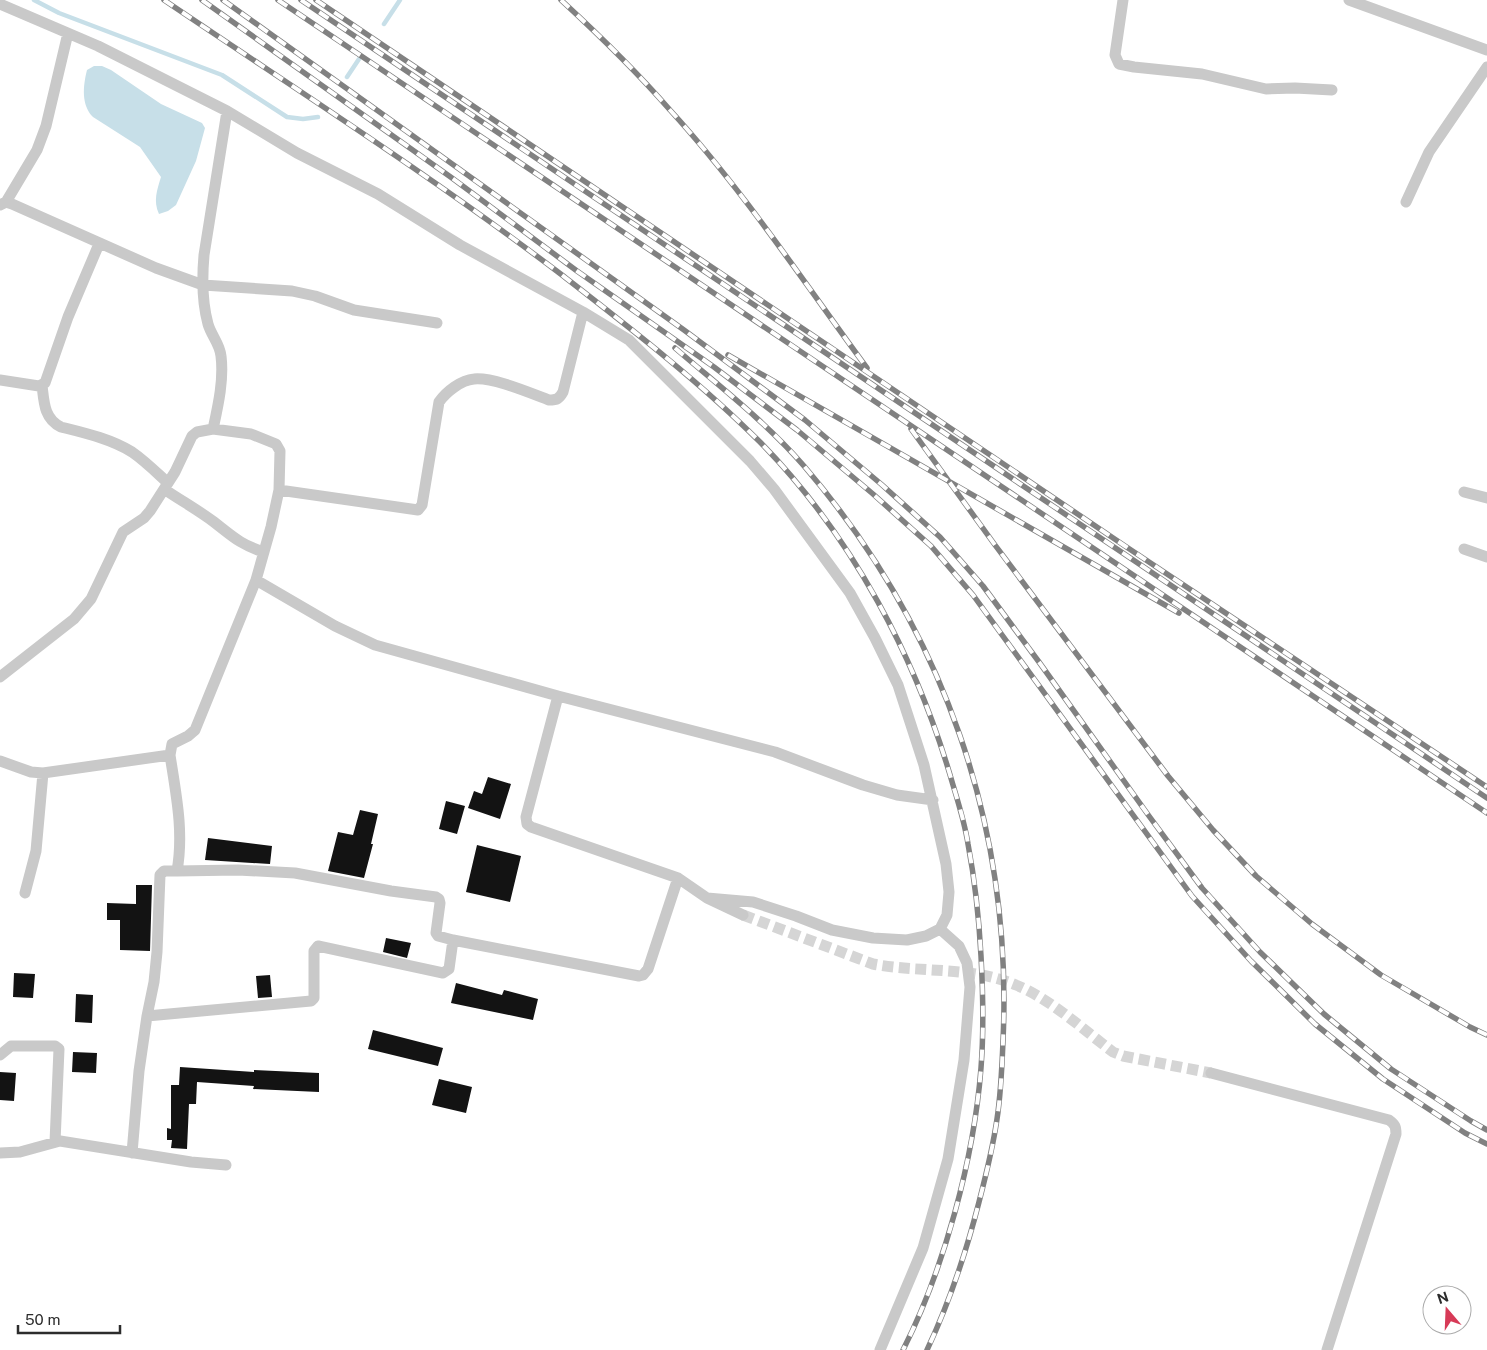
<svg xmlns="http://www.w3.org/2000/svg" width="1487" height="1350" font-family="'Public Sans',sans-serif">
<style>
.water{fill:#c7dfe8}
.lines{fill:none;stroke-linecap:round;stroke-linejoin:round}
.stream{stroke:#c7dfe8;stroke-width:4.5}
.building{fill:#131313}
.street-tunnel{stroke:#d5d5d5;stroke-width:11;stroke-dasharray:11 5.5;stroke-linecap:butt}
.street{stroke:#c9c9c9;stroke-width:11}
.rail-casing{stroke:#818181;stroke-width:5.5}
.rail{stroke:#fff;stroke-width:4;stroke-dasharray:11;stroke-linecap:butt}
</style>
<rect width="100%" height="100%" fill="#fff"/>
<path class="water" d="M94 66H102L111 70 161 104 202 123 205 128 196 161 176 205 168 211 159 214C153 201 157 190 161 177L140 147 93 117C81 105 83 86 87 70Z"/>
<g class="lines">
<path class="stream" d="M34 0 59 13 222 75 287 117 303 119 318 117
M384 24 400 0
M347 77 359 59"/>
</g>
<path class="building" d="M488 777 511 784 500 819 468 808 474 791 482 794Z
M446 801 465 806 457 834 439 829Z
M360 810 378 814 371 844H373L364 878 328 871 338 832 353 835Z
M208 838 272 846 270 864 205 860Z
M477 845 521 856 510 902 466 892Z
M136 885H152L150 951 120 950V920H107V903L136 904Z
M386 938 411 943 407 958 383 952Z
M14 973 35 974 33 998 13 997Z
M270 975 272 997 258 998 256 976Z
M456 983 502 995 504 990 538 999 533 1020 451 1003Z
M76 994 93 995 92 1023 75 1022Z
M373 1030 443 1048 438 1066 368 1049Z
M73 1052 97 1053 96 1073 72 1072Z
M180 1067 254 1072V1070L319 1073V1092L253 1089 254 1086 197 1082 196 1104H189L187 1149 171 1148 172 1140H167V1128L171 1129V1085H179Z
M0 1072 16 1073 14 1101 0 1100Z
M439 1079 472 1087 466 1113 432 1105Z"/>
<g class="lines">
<path class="street-tunnel" d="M743 915 873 964C919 973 971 966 1016 985 1049 998 1084 1030 1113 1052L1123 1056 1211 1073"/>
<path class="street" d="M1123 0 1115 55 1119 64 1134 67 1202 74 1266 89 1295 88 1332 90
M1349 0 1487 50
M0 4 98 46 227 111 297 153 378 194 460 245 583 312 563 392C559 399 557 400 549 400 530 393 493 377 474 379 461 380 446 392 439 402L422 505 418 510 279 490
M6 202 37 150 46 126 68 33
M1406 202 1429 152 1487 67
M0 205 6 202 12 204 156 268 203 285 292 291 315 296 354 310 437 323
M583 312 629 340 750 461 774 489 850 593 875 638 898 685 924 765 946 864 949 892 947 915 940 929 926 936 907 940 873 938 832 930 796 916 753 902 707 898
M0 380 39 386 45 383 68 317 99 244
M42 385C44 402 44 419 61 427 85 433 111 439 132 452 145 461 156 472 168 483
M164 489C180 500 198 510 214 522 232 536 241 545 264 552
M1464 492 1487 498
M1464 549 1487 557
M256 580 335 626 375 645 558 696 526 817 527 824 531 827 678 878 707 898 743 915
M0 677 74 619 91 599 123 532 144 518 150 511 175 472 192 436 197 432 213 429C218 406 224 380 221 356 220 344 211 335 208 324 202 302 202 278 204 255L227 111
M558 696 775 752 863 785 897 795 933 800
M0 761 31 772 43 773 170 755 172 744 188 736 195 730 256 580 271 527 279 490 280 451 276 444 251 434 213 429
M25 893 36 851 43 773
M453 940 639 976 643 975 648 969 678 878
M147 1016 311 1001 314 998V951L318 946 443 973 449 969 453 940 438 936 436 933 440 903 439 899 436 897 391 891 295 873 238 870 177 871
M0 1055 11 1046H55L59 1049 55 1142
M1211 1073 1389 1120C1395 1124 1396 1127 1396 1134L1327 1350
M0 1153 20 1152 60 1141 191 1162 226 1165
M132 1153 139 1071 147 1016 154 982 157 952 160 875 164 871H177C184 832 176 794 170 755
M880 1350 923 1248 948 1159 964 1060 970 987 967 963 959 946 940 929"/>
<g class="rail-casing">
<path id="rail" d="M164 0C297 90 433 177 562 275 630 328 699 381 760 442 853 537 917 659 953 785 959 805 965 824 968 844 975 881 979 918 981 956 983 993 984 1030 981 1068 974 1159 944 1269 903 1350
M202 0 452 178 577 271 714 367 797 430 873 494 931 546 973 595 1192 896 1251 961 1315 1024 1383 1079 1465 1133 1487 1144
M223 0 684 330 805 420 881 484 940 537 983 586 1039 662 1149 816 1202 888 1260 952 1324 1014 1391 1069 1471 1121 1487 1130
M278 0 1487 813
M301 0 1487 798
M316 0 1125 546 1487 787
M561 0C599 35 636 71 670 110 743 190 803 281 867 368
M675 348C719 386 766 422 804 466 943 628 1013 827 1003 1041 1002 1067 1001 1093 997 1119 993 1147 986 1175 979 1202 966 1253 949 1303 927 1350
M728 355 1179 613
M911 429 995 545 1168 776 1213 830 1256 876 1312 924 1381 975 1470 1027 1487 1035"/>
</g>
<use href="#rail" class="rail"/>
</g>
<g transform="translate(1447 1310) rotate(341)"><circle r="24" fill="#ffffff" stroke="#ababab"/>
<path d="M0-4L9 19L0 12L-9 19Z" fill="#d73a57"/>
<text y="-8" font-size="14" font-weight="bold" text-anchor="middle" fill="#2c2c2c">N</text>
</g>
<path d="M18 1325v8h102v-8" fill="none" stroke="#2c2c2c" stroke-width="2.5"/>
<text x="25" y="1325" font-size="15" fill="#2c2c2c" stroke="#ffffff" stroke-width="4" paint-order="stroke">50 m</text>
</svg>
